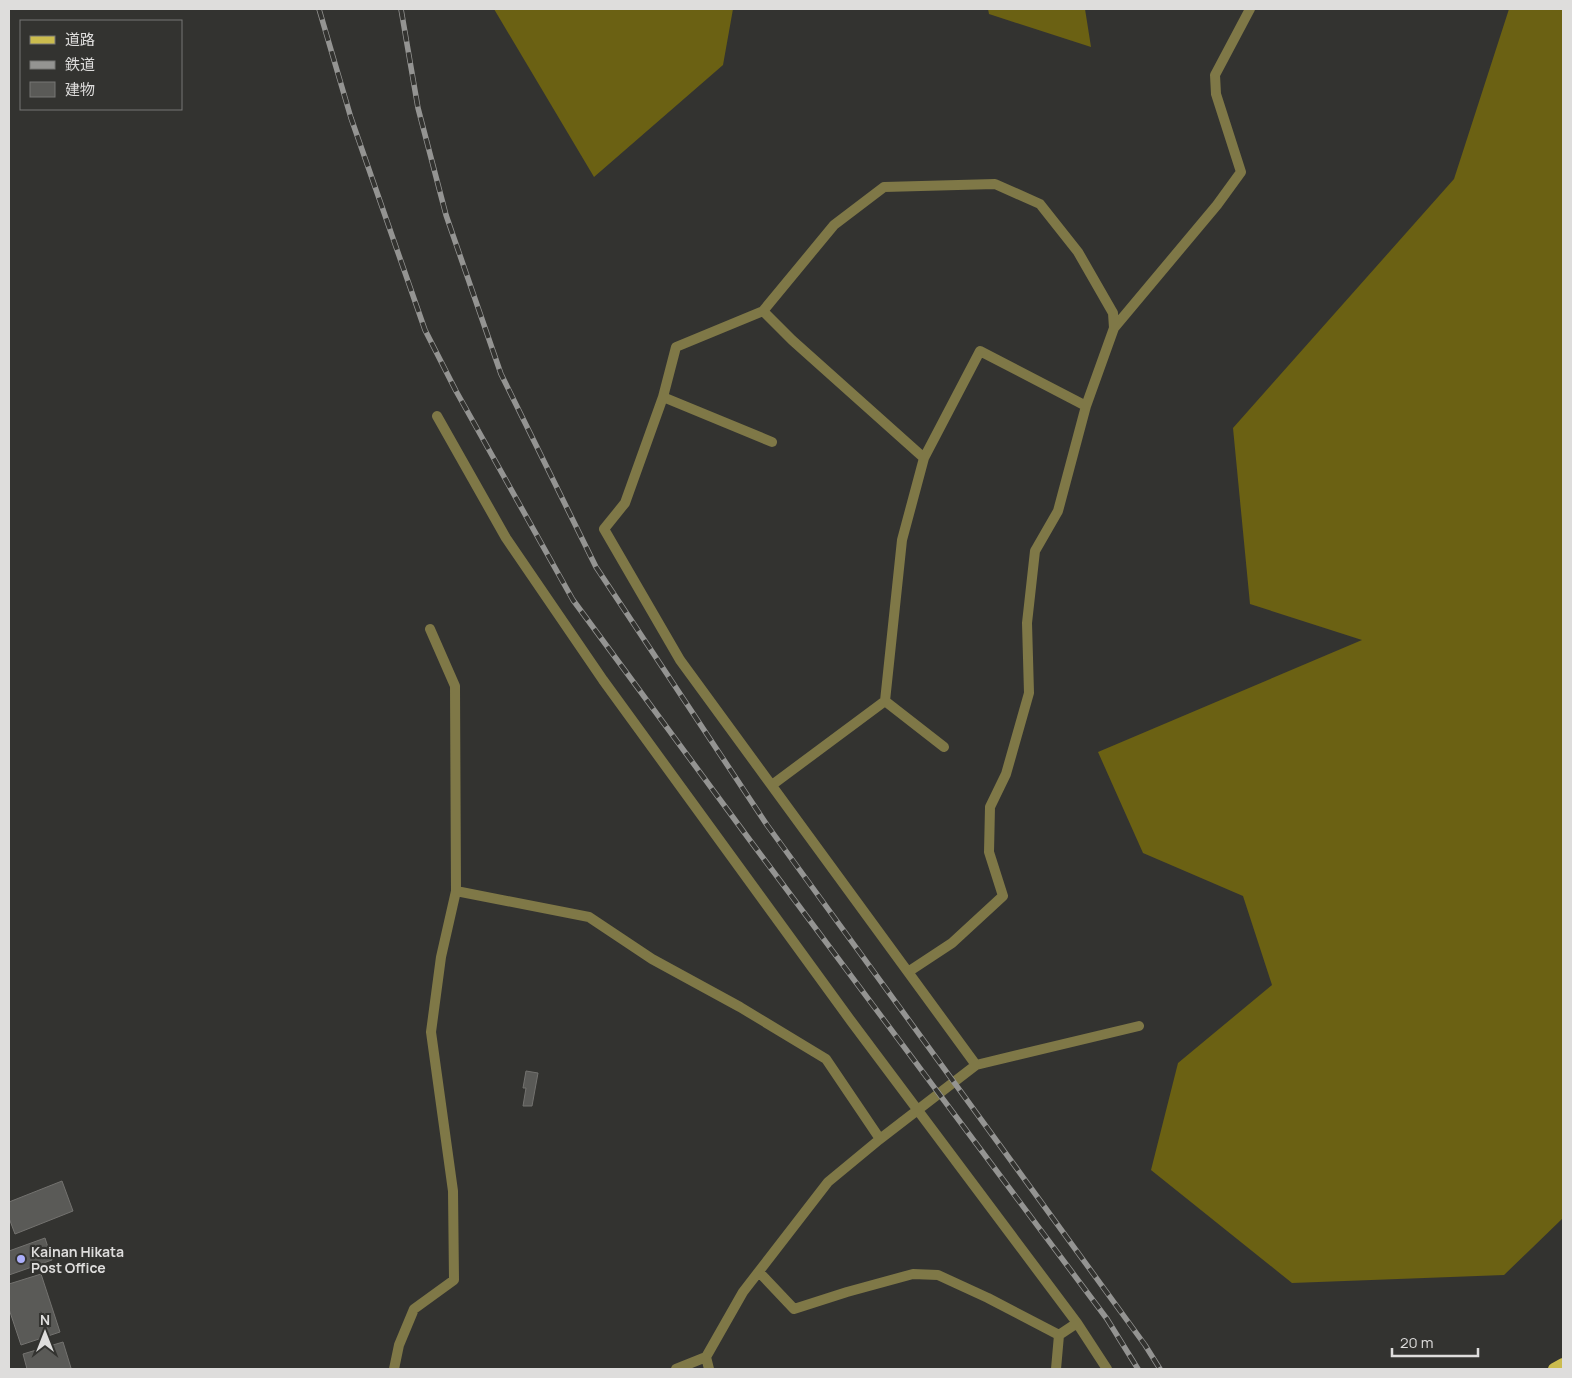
<svg xmlns="http://www.w3.org/2000/svg" width="1572" height="1378" font-family="Manrope,'Noto Sans JP',sans-serif">
<style>
.forest{fill:#6b6113}
.building{fill:#5a5a57;stroke:#73726f}
.lines{fill:none;stroke-linecap:round;stroke-linejoin:round}
.minor{stroke:#7f7847;stroke-width:10}
.primary{stroke:#cbbc4e;stroke-width:12}
.rail-casing{stroke:#949492;stroke-width:5.5}
.rail{stroke:#333330;stroke-width:4;stroke-dasharray:11;stroke-linecap:butt}
.poi-dot{fill:#acaffb;stroke:#333330;stroke-width:2}
.labels{text-anchor:middle;dominant-baseline:central;stroke-width:4.5;stroke-linejoin:round;paint-order:stroke}
.poi-label{font-size:14px;font-weight:bold;fill:#dedddc;stroke:#333330;text-anchor:start}
</style>
<rect width="100%" height="100%" fill="#333330"/>
<path class="forest" d="M494 9H733L723 65 594 177Z
M988 9H1085L1091 47 989 14Z
M1509 9H1563V1218L1504 1275 1292 1283 1151 1170 1178 1063 1272 985 1243 896 1143 853 1098 752 1362 640 1250 604 1233 428 1454 179Z"/>
<path class="building" d="M526 1071 538 1073 532 1106H523L526 1088H523Z
M62 1181 73 1211 15 1234 9 1218V1202Z
M45 1238 52 1260 9 1275V1251Z
M41 1274 60 1332 21 1345 9 1309V1284Z
M63 1342 71 1368 67 1369H27L23 1354Z"/>
<g class="lines">
<path class="minor" d="M763 311 792 340 924 458 902 540 885 701 772 785
M663 397 625 503 604 529 680 660 976 1065
M1086 406 1114 328 1217 205 1241 172 1216 94 1215 75 1250 9
M437 416 506 538 603 680 851 1021 1077 1323 1107 1369
M772 442 663 397 676 347 763 311 834 225 884 187 995 184 1040 204 1078 252 1113 313 1114 328
M885 701 944 747
M456 891 589 917 652 959 740 1007 826 1059 880 1139
M908 972 952 943 1003 896 989 852 990 807 1006 774 1029 693 1027 623 1035 551 1058 511 1086 406 980 351 924 458
M759 1272 794 1309 847 1292 913 1274 938 1275 988 1298 1059 1335
M1059 1335 1077 1323
M706 1357 709 1369
M394 1369 399 1345 414 1309 454 1280 453 1191 431 1032 441 957 456 891 455 686 430 629
M676 1369 706 1357 743 1292 828 1182 880 1139 976 1065 1139 1026
M1056 1369 1059 1335"/>
<path class="primary" d="M1554 1369 1563 1364"/>
<g class="rail-casing">
<path id="rail" d="M319 9 351 118 425 330 456 391 573 600 749 839 1107 1319 1138 1369
M401 9 418 108 446 215 501 374 596 567 767 825 1145 1345 1160 1369"/>
</g>
<use href="#rail" class="rail"/>
</g>
<circle class="poi-dot" cx="21" cy="1259" r="5"/>
<g class="labels">
<g class="poi-label">
<text x="31" y="1251">Kainan Hikata<tspan x="31" dy="16">Post Office</tspan></text>
</g>
</g>
<rect width="1572" height="1378" fill="none" stroke="#dedddc" stroke-width="20"/>
<rect x="20" y="20" width="162" height="90" fill="#333330" stroke="#777775"/>
<rect x="30" y="36" width="25" height="8" fill="#cbbc4e" stroke="#777775"/>
<text x="65" y="45" font-size="15" fill="#dedddc">道路</text>
<rect x="30" y="61" width="25" height="8" fill="#949492" stroke="#777775"/>
<text x="65" y="70" font-size="15" fill="#dedddc">鉄道</text>
<rect x="30" y="82" width="25" height="15" fill="#5a5a57" stroke="#777775"/>
<text x="65" y="95" font-size="15" fill="#dedddc">建物</text>
<g transform="translate(45 1333)" stroke="#333330" stroke-width="4" paint-order="stroke">
<path d="M0-4L9 19L0 12L-9 19Z" fill="#dedddc"/>
<text y="-8" font-size="14" font-weight="bold" text-anchor="middle" fill="#dedddc">N</text>
</g>
<path d="M1392 1348v8h86v-8" fill="none" stroke="#dedddc" stroke-width="2.5"/>
<text x="1400" y="1348" font-size="15" fill="#dedddc" stroke="#333330" stroke-width="4" paint-order="stroke">20 m</text>
</svg>
